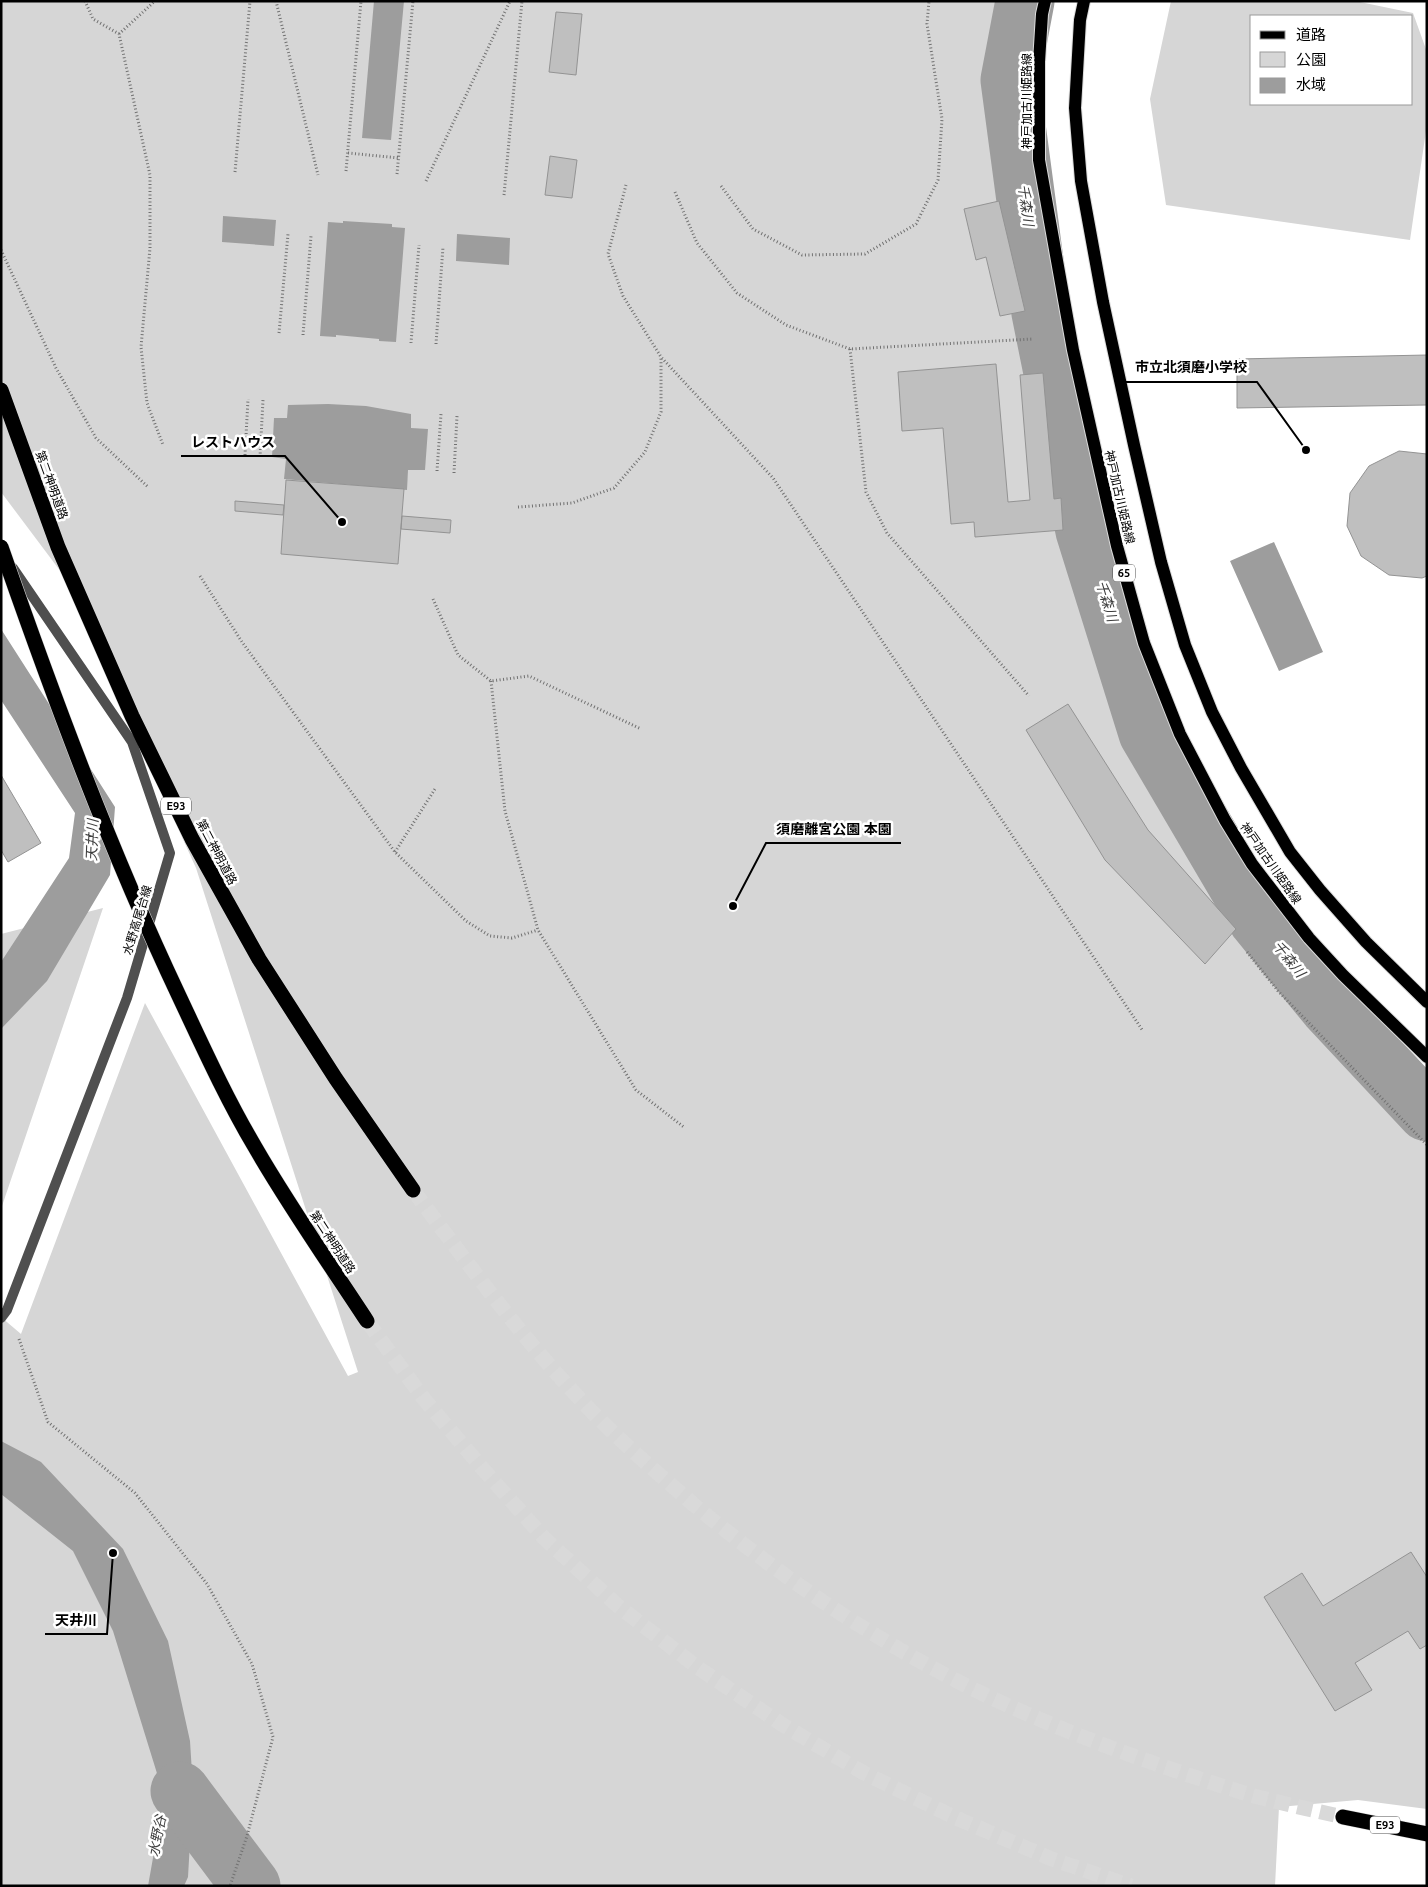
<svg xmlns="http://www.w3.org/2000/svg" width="1428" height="1887" font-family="Ubuntu,'Noto Sans JP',sans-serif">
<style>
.green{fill:#d6d6d6;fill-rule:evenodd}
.water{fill:#9d9d9d}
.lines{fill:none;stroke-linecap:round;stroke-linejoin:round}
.river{stroke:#9d9d9d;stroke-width:59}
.building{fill:#bfbfbf;stroke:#939393}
.motorway-tunnel{stroke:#d9d9d9;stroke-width:15;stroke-dasharray:15 8;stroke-linecap:butt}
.primary-casing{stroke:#dbdbdb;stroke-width:14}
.motorway-casing{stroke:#dbdbdb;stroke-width:16}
.path{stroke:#717171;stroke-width:3;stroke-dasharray:1 2.5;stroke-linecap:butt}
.tertiary{stroke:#4f4f4f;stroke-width:10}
.primary{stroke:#000;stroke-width:12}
.motorway{stroke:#000;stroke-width:15}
.motorway-bridge-casing{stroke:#dbdbdb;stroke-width:16;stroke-linecap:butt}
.motorway-bridge{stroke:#000;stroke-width:15}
.labels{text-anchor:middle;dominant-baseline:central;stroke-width:5;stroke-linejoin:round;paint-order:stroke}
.shield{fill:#fff;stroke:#4c4c4c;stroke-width:1}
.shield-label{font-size:11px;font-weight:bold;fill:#000}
.street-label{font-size:12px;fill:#000;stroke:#fff}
.water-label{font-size:14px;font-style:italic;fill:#3e3e3e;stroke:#fff}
.leader{fill:none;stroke:#000;stroke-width:2}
.callout-dot{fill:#000;stroke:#fff;stroke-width:2}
.callout-label{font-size:14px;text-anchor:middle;font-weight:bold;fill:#000;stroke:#fff;stroke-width:5;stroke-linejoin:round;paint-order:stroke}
</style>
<rect width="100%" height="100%" fill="#fff"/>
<path class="green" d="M1 1H1027L1019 82 1020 188 1097 532 1157 734 1279 944 1427 1105V1809L1358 1800 1279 1807 1275 1886H1V1317L21 1334 145 1003 348 1376 358 1372 196 868 64 576 1 492Z
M1171 1H1355L1413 13 1427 52V124L1410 240 1166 205 1150 99ZM1412 16V104H1252V16Z
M103 908 1 1209V934Z"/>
<path class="water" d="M374 1H404L391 140 362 138Z
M223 216 276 220 274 246 222 242Z
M343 221 392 224V227L405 228 396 342 379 341V339L336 335V337L320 336 328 222 343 223Z
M457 234 510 238 509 265 456 261Z
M328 404 366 406 411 414V428L428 429 425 470H408L407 490 284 479 286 459 272 457 274 418H287L288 405Z
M1274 542 1323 652 1279 671 1230 561Z
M1 629 115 807 110 875 47 981 1 1029V962L69 858 75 813 1 700Z
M1 1441 41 1462 123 1549 168 1641 190 1741 193 1789 188 1877 184 1886H148L164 1796 113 1631 73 1551 1 1494Z"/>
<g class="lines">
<path class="river" d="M1025 1 1010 80 1041 313 1085 531 1148 733 1258 920 1328 1006 1427 1112
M180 1791 251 1886"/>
</g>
<path class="building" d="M556 12 582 14 576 75 549 72Z
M550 156 577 160 572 198 545 195Z
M999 201 1025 311 1000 316 986 257 976 260 964 209Z
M1427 355V405L1237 408V359Z
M996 364 1008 502 1030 500 1020 375 1043 373 1054 499 1061 498 1063 530 975 537 974 522 951 524 943 428 902 431 898 372Z
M1399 451 1427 454V576L1422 578 1389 575 1361 556 1347 526 1350 493 1369 466Z
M286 480 404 489 398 564 281 554Z
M235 501 284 505 283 515 235 511Z
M402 516 451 520 450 533 401 529Z
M1068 704 1148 830 1236 929 1205 964 1105 860 1026 730Z
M1 775 41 843 8 862 1 850Z
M1411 1552 1427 1577V1645L1420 1649 1408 1631 1355 1663 1372 1690 1335 1711 1264 1597 1302 1573 1323 1606Z"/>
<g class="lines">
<path class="motorway-tunnel" d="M413 1190C466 1261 518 1333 579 1398 614 1436 654 1470 693 1504 781 1577 875 1641 977 1691 1062 1732 1152 1764 1241 1792 1274 1802 1309 1809 1343 1817
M367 1321 424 1399 483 1469 544 1538 618 1606 697 1667 783 1725 864 1773 956 1818 1052 1859 1131 1886"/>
<g class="primary-casing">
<path id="primary" d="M1045 1 1042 14 1039 62V160L1073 350 1117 546 1144 643 1180 734 1225 820 1252 864 1309 938 1343 975 1427 1057
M1084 1 1080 20 1075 108 1081 181 1103 302 1134 445 1161 562 1185 645 1212 712 1241 768 1290 852 1320 890 1366 942 1427 1002"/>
</g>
<g class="motorway-casing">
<path id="motorway" d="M1 390 58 547 132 716 192 839 259 959 336 1079 413 1190
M1343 1817 1427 1834"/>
</g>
<path class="path" d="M85 1 93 19 119 34 150 175V248L141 347 147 403 163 445
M276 1 318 175
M119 34 155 1
M348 153 399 158
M346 171 361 1
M235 172 250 1
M397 174 413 1
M426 181 510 1
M626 185 608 254 623 296 661 357 773 478 1143 1031
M721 186 753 229 802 255 865 254 916 224 938 180 942 119 927 24 929 1
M675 192 697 243 737 293 786 325 850 349 1033 339
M504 195 522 1
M1 250 56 368 96 438 148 487
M279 333 288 234
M303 335 311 236
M411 343 419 245
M436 344 443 247
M850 349 866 492 887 533 1029 696
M245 455 248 399
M260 457 263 400
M437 471 441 414
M454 473 457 416
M518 507 572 503 614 488 645 452 661 412V357
M200 576 242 642 395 852 466 921 490 936 512 938 538 930
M433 599 458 655 491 681 529 676 641 729
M491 681 505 811 538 930 636 1090 685 1128
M395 852 435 789
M1247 952 1278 991 1427 1145
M19 1339 48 1422 135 1493 207 1584 252 1664 273 1737 247 1836 230 1886"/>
<path class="tertiary" d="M1 1318 7 1310 127 998 170 853 132 742 13 568"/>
<use href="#primary" class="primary"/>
<use href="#motorway" class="motorway"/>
<g class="motorway-bridge-casing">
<path id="motorway-bridge" d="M1 547C54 699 110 850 179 996 203 1047 226 1098 255 1147 289 1206 329 1263 367 1321"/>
</g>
<use href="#motorway-bridge" class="motorway-bridge"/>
</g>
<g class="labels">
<g class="shield">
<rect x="1113" y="564.5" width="22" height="17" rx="4"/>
<rect x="161" y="797.5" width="30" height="17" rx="4"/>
<rect x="1370" y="1816.5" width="30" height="17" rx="4"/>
</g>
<g class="shield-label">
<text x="1124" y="573">65</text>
<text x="176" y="806">E93</text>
<text x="1385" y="1825">E93</text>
</g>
<g class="street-label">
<text transform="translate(1026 101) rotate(-90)">神戸加古川姫路線</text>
<text transform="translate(52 485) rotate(70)">第二神明道路</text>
<text transform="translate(1120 497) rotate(77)">神戸加古川姫路線</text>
<text transform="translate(217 852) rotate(62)">第二神明道路</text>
<text transform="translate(1271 863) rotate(55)">神戸加古川姫路線</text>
<text transform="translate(137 920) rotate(-73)">水野高尾台線</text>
<text transform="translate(333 1242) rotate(57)">第二神明道路</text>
</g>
<g class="water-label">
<text transform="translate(1026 205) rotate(82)">千森川</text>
<text transform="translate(1107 601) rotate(73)">千森川</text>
<text transform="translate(92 840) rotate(-88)">天井川</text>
<text transform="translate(1289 959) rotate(51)">千森川</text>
<text transform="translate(157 1836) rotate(-79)">水野谷</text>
</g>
</g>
<path class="leader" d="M1306 450L1257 382H1125M342 522L285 456H181M733 906L766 843H901M113 1553L107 1634H45"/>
<g class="callout-dot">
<circle cx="1306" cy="450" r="5"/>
<circle cx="342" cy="522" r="5"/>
<circle cx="733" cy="906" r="5"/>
<circle cx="113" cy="1553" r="5"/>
</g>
<g class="callout-label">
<text x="1191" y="372">市立北須磨小学校</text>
<text x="233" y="447">レストハウス</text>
<text x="834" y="834">須磨離宮公園 本園</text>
<text x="76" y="1625">天井川</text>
</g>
<rect width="1428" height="1887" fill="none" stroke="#000000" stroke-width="5"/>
<rect x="1250" y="15" width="162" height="90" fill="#ffffff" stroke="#999999"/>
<rect x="1260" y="31" width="25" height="8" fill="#000000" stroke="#999999"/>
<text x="1296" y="40" font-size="15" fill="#000000">道路</text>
<rect x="1260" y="52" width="25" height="15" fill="#d6d6d6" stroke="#999999"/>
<text x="1296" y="65" font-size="15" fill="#000000">公園</text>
<rect x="1260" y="78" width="25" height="15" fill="#9d9d9d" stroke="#999999"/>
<text x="1296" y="90" font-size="15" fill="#000000">水域</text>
</svg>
